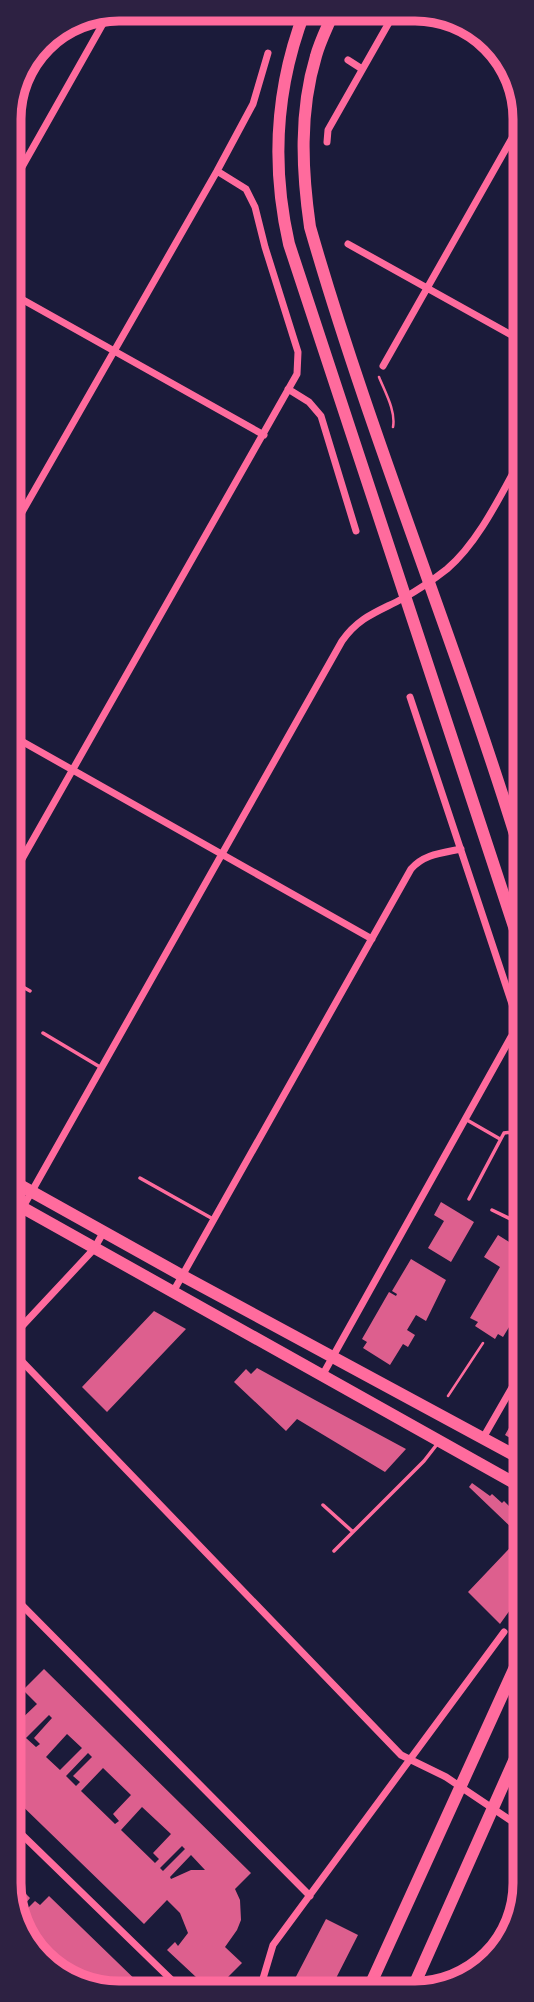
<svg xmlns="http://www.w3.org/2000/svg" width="534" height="2002" font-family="Roboto,sans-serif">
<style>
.building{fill:#dd5f8e;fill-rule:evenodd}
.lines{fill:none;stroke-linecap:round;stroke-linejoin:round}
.path{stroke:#ff6b9d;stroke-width:2.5}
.service{stroke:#ff6b9d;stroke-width:3.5}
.minor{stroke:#ff6b9d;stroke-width:7}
.primary{stroke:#ff6b9d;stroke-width:12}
.rim{fill:none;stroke:#ff6b9d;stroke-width:9}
</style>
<rect width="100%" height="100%" fill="#1b1b3a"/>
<path class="building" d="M441 1202 474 1222 451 1262 428 1248 444 1221 434 1215Z
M498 1235 522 1250 525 1246V1301L503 1337 498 1334 495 1339 475 1326 478 1322 470 1318 500 1267 484 1257Z
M411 1259 446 1280 426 1321 416 1315 407 1330 415 1335 408 1347 403 1344 390 1365 363 1348 367 1342 362 1339 389 1292 396 1296 397 1294 392 1291Z
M154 1311 186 1329 107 1412 82 1387Z
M257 1368 315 1400 406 1449 385 1472 297 1419 286 1431 234 1382 246 1369 251 1374Z
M525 1399V1447L505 1435Z
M472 1483 490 1496 492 1494 502 1503 504 1501 513 1510 515 1507 525 1517V1522L516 1532 469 1487Z
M525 1532V1589L500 1624 468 1592Z
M44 1669 251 1873 235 1889 240 1900 241 1920 237 1930 225 1947 242 1963 214 1991H211L167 1950 175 1942 178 1946 188 1933 180 1913 167 1900 144 1924 10 1794V1721L14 1726 37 1704 23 1690ZM49 1715 52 1718 34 1738 40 1744 36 1747 26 1738ZM67 1734 82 1748 60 1770 46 1757ZM88 1753 92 1757 73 1776 80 1782 76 1786 66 1776ZM103 1768 131 1795 113 1814 119 1821 115 1824 81 1791ZM142 1807 171 1834 153 1853 159 1859 155 1863 121 1830ZM182 1846 185 1849 163 1871 160 1868ZM191 1855 205 1870H191L171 1879 170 1877Z
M13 1680 24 1691 11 1705 15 1710 10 1716V1683Z
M12 1880 30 1898 18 1913 10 1897V1882Z
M49 1896 147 1991H97L41 1961 19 1917 35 1901 40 1905Z
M326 1919 358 1935 329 1992H288Z"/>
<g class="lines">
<path class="path" d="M379 377C385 392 396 411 393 427
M448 1396 483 1343"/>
<path class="service" d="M9 979 30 991
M43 1033 100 1067
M467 1120 500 1139
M140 1178 213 1219
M469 1199 504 1133C516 1130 520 1141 525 1150
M492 1210 525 1226
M323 1505 353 1532
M334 1551 424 1461 438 1443"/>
<path class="minor" d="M348 60 362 69
M327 142 328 130 395 12
M9 190 109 13
M348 244 524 342
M9 292 264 435
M383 366 524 117
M288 389 309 402 321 416 356 531
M9 535 217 171 253 104 268 53
M410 697 525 1043
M9 734 372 939
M520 751 525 754
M9 882 297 374 298 352 265 247 255 207 246 189 217 171
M23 1207 342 641C359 617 377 612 402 599 418 590 433 580 447 569 480 541 503 490 524 453
M173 1292 411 869C424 854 442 853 461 849
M10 1339 94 1249 104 1231
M10 1349 401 1755 446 1777 525 1830
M322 1376 511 1037 522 1033
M483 1438 525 1365
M10 1593 310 1896
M10 1823 183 1991
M259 1992 273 1945 504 1632"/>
<path class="primary" d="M305 11C276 86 271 165 289 244L525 960
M334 11C328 26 320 41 316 56 299 112 302 171 310 227 372 443 460 651 525 867
M9 1179 181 1275 525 1461
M9 1200 525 1489
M367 1992 525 1645
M411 1992 525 1736"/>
</g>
<path d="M0 0H534V2002H0ZM119 21H415A98 98 0 0 1 513 119V1883A98 98 0 0 1 415 1981H119A98 98 0 0 1 21 1883V119A98 98 0 0 1 119 21Z" fill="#2d2142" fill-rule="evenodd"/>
<path class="rim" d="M119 21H415A98 98 0 0 1 513 119V1883A98 98 0 0 1 415 1981H119A98 98 0 0 1 21 1883V119A98 98 0 0 1 119 21Z"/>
</svg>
